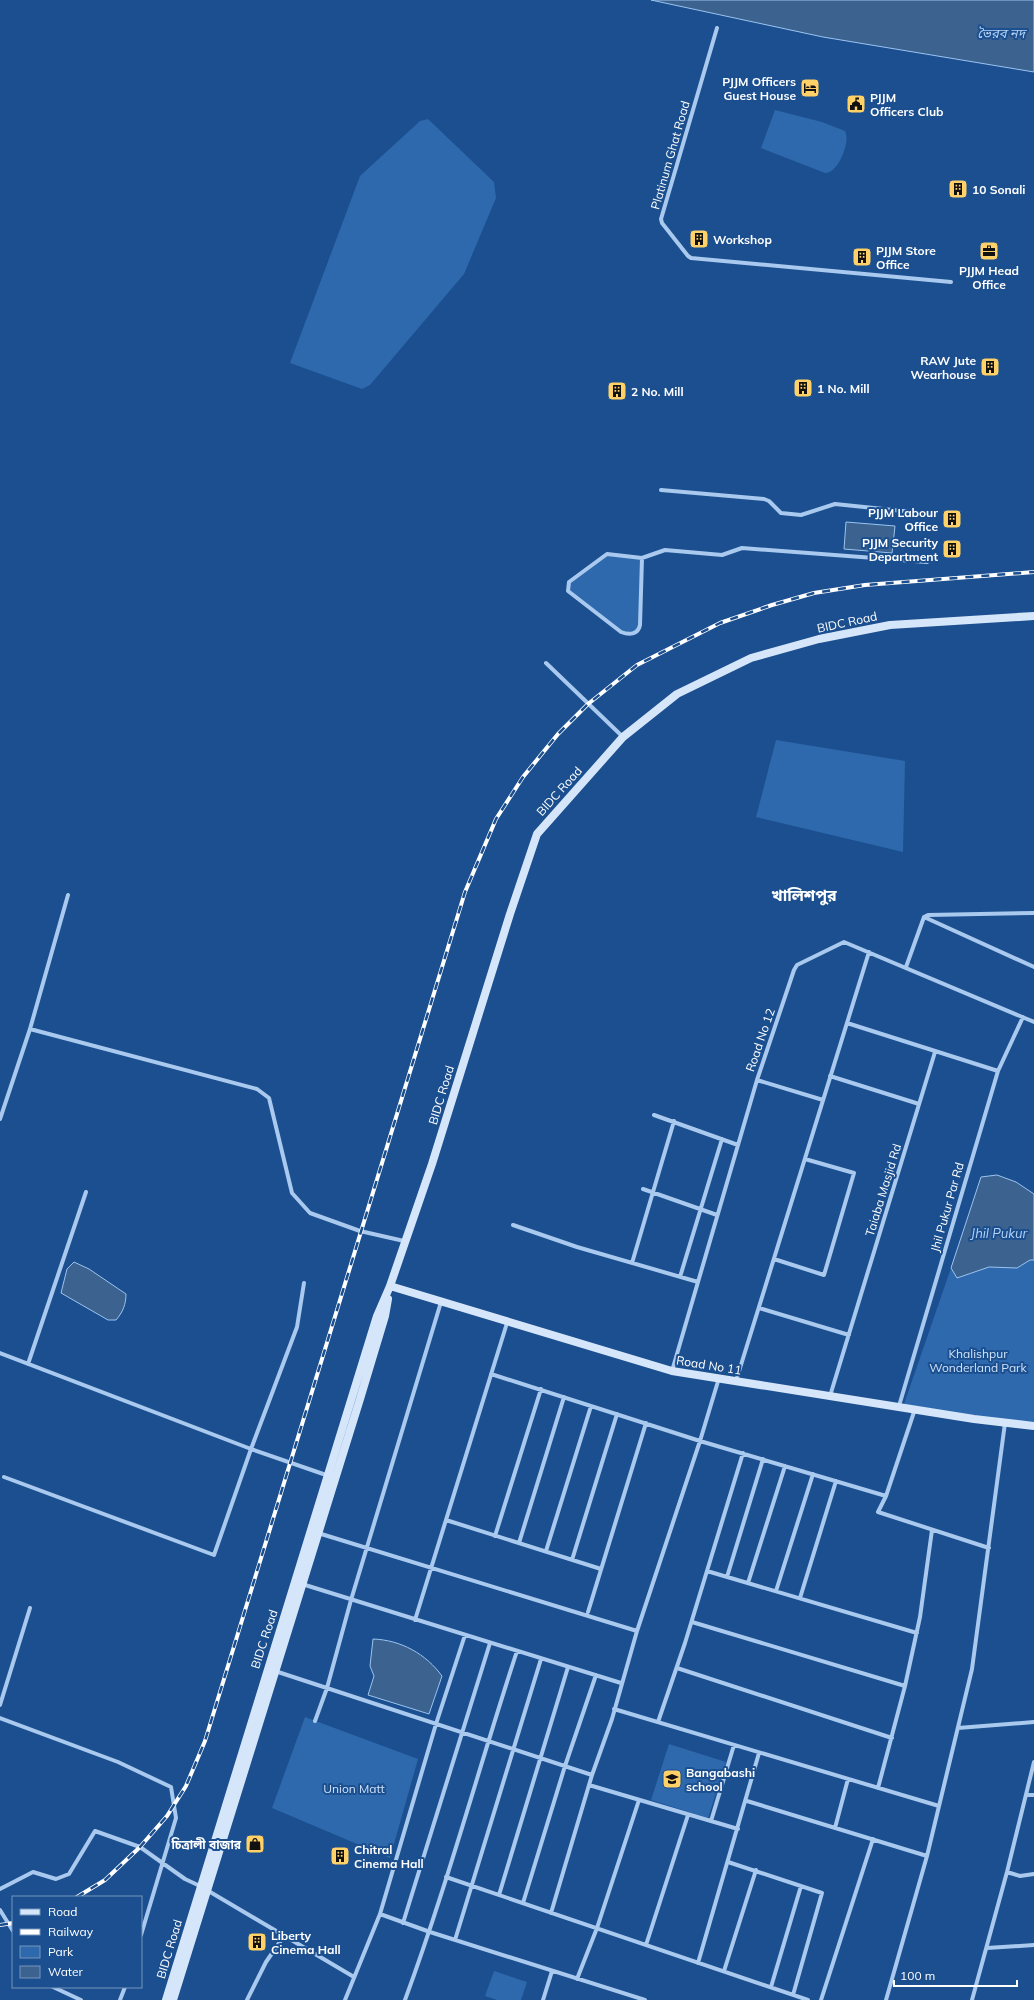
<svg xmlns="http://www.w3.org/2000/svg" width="1034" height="2000" font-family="Mulish,'Noto Sans Bengali',sans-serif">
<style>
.green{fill:#2e69ad}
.water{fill:#3c6290;stroke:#9cc4f0}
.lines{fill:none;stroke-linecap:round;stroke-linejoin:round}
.street{stroke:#a9c9ee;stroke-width:4}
.secondary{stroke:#d6e6fa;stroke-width:8}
.rail-casing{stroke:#fff;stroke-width:4}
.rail{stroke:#1b4f8f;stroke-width:2.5;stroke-dasharray:8;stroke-linecap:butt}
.labels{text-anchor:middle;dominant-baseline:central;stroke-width:4;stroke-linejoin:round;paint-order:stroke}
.poi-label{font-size:12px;font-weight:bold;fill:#fff;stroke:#1b4f8f;text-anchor:start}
.street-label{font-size:12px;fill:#fff;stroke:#1b4f8f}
.park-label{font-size:12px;fill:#cfe3fa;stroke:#1b4f8f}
.water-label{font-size:13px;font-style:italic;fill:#b5d3f5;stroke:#1b4f8f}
.district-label{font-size:16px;font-weight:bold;fill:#fff;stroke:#1b4f8f}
</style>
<rect width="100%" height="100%" fill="#1b4f8f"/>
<path class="green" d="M775 110 822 122 845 131C851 141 838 174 825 173L761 148Z
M428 119 494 182 496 198 464 274 370 385 362 389 290 363 360 176 420 121Z
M604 555 642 558 640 625 637 631 624 634 570 594 567 585Z
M776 740 905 761 903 852 756 817Z
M1030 1260H1034V1425L903 1407 951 1268 957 1277 989 1267 1017 1268Z
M305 1717 418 1759 390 1858 272 1808Z
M669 1744 726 1762 708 1818 651 1800Z
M494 1971 527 1982 521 2000H497L485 1996Z"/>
<path class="water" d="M651 0H1034V72L823 37Z
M846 522 895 526 892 553 844 549Z
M997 1175 1016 1182 1034 1194V1260H1030L1017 1268 989 1267 957 1278 951 1268 981 1177Z
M74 1262 89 1269 126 1294C126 1304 123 1312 116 1320H108L61 1293 67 1269Z
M373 1639C401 1640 426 1654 442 1676L429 1714 368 1695 374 1676 370 1666Z"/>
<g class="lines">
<path class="street" d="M717 28 661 219 662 223 688 256 691 258 951 282
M661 490 764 499 769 501 781 513 801 515 835 504 932 514
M642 558 640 625C638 635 629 635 621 632L568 591 569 582 607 554 642 558 665 550 722 555 742 548 927 562
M546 663 623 737
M924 917 928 915 1034 913
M906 967 924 917 1034 967
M847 1023 998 1071
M30 1029 257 1089 269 1098 292 1193 310 1213 360 1231 404 1241
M830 1076 919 1104
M757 1080 823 1100
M654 1115 738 1145
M0 1119 30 1029 68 895
M643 1189 717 1215
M513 1225 577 1247 698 1282
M774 1259 824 1275 854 1173 805 1159
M632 1263 674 1121
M680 1277 722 1139
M759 1308 849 1335
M0 1353 251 1449 329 1476
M28 1364 86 1192
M672 1371 757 1080 794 970 797 965 844 942 1034 1022
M491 1374 700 1441 886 1496
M736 1381 869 952
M830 1396 935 1052
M899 1406 998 1071 1023 1017
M915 1409 886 1496 878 1512 989 1548
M4 1477 214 1555 251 1449 297 1327 304 1283
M446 1520 601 1569
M318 1533 637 1631
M495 1536 541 1389
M519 1543 564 1397
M546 1551 591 1406
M572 1560 617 1414
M707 1571 917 1633
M727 1577 763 1459
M748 1583 785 1466
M302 1584 621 1683
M776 1591 813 1474
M800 1598 836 1481
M588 1612 646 1423
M415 1620 507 1323
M692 1622 905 1686
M677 1668 892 1738
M275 1671 592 1775
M0 1705 30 1608
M614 1709 939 1806
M0 1718 118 1762 171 1787 176 1818 141 1935
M315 1721 327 1688 351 1600 441 1302
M658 1722 685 1643 743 1453
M958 1728 1034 1722
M589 1785 738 1829
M878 1788 905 1686 920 1617 932 1530
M1026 1795H1034
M747 1801 927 1856
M711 1821 734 1745
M835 1828 848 1779
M728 1862 822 1893 793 1995
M1007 1872 1020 1876 1034 1874
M446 1877 808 2000
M0 1889 33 1872 56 1879 69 1874 95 1831 140 1847 185 1879 200 1886 354 1977
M499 1895 568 1667
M523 1903 565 1766 596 1675
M0 1910 13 1931
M551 1913 592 1775 612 1719 637 1631 700 1441 719 1378
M380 1914 430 1932 645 2000
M403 1923 490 1643
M455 1940 541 1659
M646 1945 688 1815
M987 1948 1034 1945
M698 1963 759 1753
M724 1971 756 1870
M577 1979 597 1928 639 1800
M53 1987 81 2000
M771 1987 801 1886
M120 2000 125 1987
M247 2000 266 1962 284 1936
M345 2000 380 1914 436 1724 465 1635
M405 2000C447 1886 479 1767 517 1651
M543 2000 552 1971
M821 2000 873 1839
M886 2000 927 1856 972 1669 1005 1423
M972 2000 1007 1872 1034 1762"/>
<path class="secondary" d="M390 1286 672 1371 974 1419 1034 1426
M166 2000 377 1316 390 1286 432 1164 510 914 537 834 623 737 677 694 751 658 819 639 890 625 1034 616
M173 2000 360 1399 385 1316 388 1299"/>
<g class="rail-casing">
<path id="rail" d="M77 1897 105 1880 140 1847 167 1816 186 1786 205 1741 465 892 496 819 523 777 558 734 588 704 637 665 720 623 772 605 814 593 865 585 1034 572
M0 1925 13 1923"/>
</g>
<use href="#rail" class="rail"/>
</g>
<defs>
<g id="hotel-square" transform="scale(1)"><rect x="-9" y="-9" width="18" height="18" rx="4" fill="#ffd166" stroke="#1b4f8f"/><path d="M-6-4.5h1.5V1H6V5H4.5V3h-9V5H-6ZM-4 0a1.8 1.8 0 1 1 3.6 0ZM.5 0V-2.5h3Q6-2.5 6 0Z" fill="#111"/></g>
<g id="civic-square" transform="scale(1)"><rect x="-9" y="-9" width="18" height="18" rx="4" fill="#ffd166" stroke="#1b4f8f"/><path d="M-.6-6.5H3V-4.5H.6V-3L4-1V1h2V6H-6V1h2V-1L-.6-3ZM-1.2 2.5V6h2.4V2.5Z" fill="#111"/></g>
<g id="building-square" transform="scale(1)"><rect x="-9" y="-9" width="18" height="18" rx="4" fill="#ffd166" stroke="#1b4f8f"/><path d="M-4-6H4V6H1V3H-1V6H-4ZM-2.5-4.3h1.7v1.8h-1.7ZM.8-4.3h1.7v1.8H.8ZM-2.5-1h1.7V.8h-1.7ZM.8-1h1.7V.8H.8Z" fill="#111"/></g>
<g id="office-square" transform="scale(1)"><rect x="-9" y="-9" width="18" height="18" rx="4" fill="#ffd166" stroke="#1b4f8f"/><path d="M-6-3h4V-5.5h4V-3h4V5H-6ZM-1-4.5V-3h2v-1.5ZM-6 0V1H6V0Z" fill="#111"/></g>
<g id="school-square" transform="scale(1)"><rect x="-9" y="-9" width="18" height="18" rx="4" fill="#ffd166" stroke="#1b4f8f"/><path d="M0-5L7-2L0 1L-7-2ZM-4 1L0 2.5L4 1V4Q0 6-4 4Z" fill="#111"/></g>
<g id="shop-square" transform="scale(1)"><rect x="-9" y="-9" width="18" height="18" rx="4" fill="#ffd166" stroke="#1b4f8f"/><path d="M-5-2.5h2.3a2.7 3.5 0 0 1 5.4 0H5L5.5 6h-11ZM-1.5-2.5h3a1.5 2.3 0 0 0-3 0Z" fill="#111"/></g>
</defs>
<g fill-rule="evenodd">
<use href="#hotel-square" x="810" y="88"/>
<use href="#civic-square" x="856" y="104"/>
<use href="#building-square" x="958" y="189"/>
<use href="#building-square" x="699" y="239"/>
<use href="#office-square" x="989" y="251"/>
<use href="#building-square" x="862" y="257"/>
<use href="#building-square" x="990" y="367"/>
<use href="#building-square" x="803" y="388"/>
<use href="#building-square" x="617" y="391"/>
<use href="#building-square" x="952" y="519"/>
<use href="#building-square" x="952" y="549"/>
<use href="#school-square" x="672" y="1779"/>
<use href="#shop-square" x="255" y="1844"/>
<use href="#building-square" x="340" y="1856"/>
<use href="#building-square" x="257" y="1942"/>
</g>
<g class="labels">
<g class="poi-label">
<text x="796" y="81" text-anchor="end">PJJM Officers<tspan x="796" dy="14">Guest House</tspan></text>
<text x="870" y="97">PJJM<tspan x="870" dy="14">Officers Club</tspan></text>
<text x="972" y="189">10 Sonali</text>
<text x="713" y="239">Workshop</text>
<text x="876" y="250">PJJM Store<tspan x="876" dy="14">Office</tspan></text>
<text x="989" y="270" text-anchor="middle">PJJM Head<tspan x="989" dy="14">Office</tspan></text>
<text x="976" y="360" text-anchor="end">RAW Jute<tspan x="976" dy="14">Wearhouse</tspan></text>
<text x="817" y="388">1 No. Mill</text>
<text x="631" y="391">2 No. Mill</text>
<text x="938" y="512" text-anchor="end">PJJM Labour<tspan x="938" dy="14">Office</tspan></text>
<text x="938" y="542" text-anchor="end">PJJM Security<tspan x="938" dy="14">Department</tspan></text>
<text x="686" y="1772">Bangabashi<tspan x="686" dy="14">school</tspan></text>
<text x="241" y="1844" text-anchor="end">চিত্রালী বাজার</text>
<text x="354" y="1849">Chitral<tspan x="354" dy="14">Cinema Hall</tspan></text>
<text x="271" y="1935">Liberty<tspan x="271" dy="14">Cinema Hall</tspan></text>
</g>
<g class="street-label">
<text transform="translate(670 155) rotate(-74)">Platinum Ghat Road</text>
<text transform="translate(847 622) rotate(-12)">BIDC Road</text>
<text transform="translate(559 791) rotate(-48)">BIDC Road</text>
<text transform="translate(760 1040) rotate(-71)">Road No 12</text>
<text transform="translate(441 1095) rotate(-73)">BIDC Road</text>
<text transform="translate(883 1190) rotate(-73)">Taiaba Masjid Rd</text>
<text transform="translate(947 1207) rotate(-74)">Jhil Pukur Par Rd</text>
<text transform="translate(709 1365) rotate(9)">Road No 11</text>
<text transform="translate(264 1639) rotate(-72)">BIDC Road</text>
<text transform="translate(169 1949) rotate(-73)">BIDC Road</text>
</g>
<g class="park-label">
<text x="978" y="1353">Khalishpur<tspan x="978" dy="14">Wonderland Park</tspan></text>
<text x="354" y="1788">Union Matt</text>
</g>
<g class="water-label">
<text x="1001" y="33">ভৈরব নদ</text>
<text x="999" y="1233">Jhil Pukur</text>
</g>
<g class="district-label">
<text x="804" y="895">খালিশপুর</text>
</g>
</g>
<rect x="12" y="1896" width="130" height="92" fill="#1b4f8f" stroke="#7695bc"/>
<rect x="20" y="1909" width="20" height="6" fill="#d6e6fa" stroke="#7695bc"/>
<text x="48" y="1916" font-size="12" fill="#ffffff">Road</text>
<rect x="20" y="1929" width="20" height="6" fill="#ffffff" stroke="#7695bc"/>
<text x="48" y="1936" font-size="12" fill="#ffffff">Railway</text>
<rect x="20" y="1946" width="20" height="12" fill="#2e69ad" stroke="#7695bc"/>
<text x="48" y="1956" font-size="12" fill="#ffffff">Park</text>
<rect x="20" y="1966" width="20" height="12" fill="#3c6290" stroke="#7695bc"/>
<text x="48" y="1976" font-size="12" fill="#ffffff">Water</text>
<path d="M894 1980v6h123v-6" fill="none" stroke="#ffffff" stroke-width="2"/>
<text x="900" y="1980" font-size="12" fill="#ffffff" stroke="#1b4f8f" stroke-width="3" paint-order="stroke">100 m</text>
</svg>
